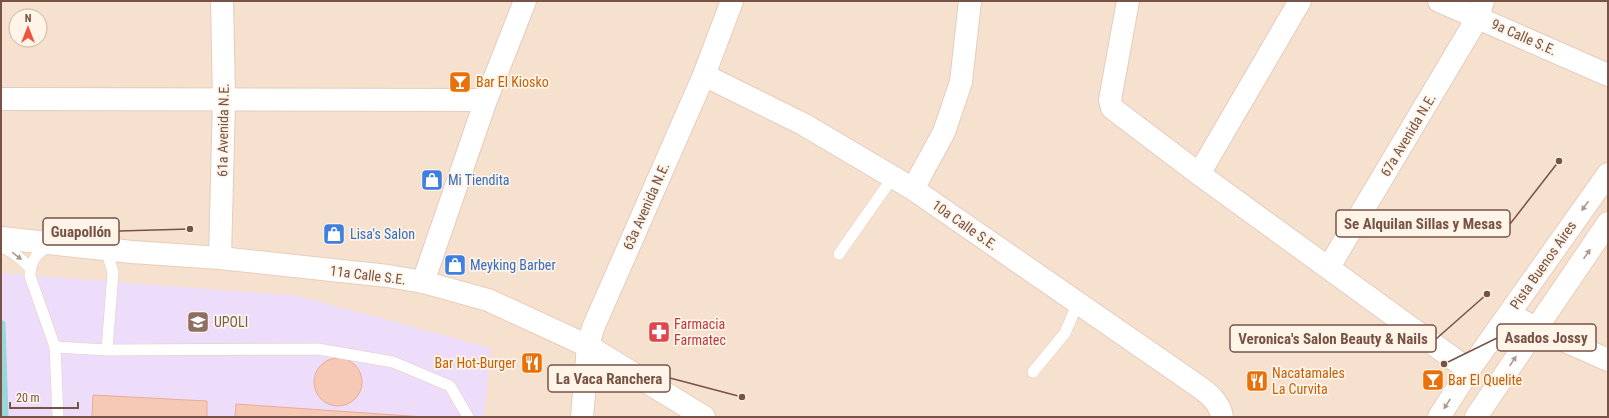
<svg xmlns="http://www.w3.org/2000/svg" width="1609" height="418" font-family="'Roboto Condensed',sans-serif">
<style>
.residential{fill:#f6e0ce;fill-rule:evenodd}
.education{fill:#edddfa}
.lines{fill:none;stroke-linecap:round;stroke-linejoin:round}
.stream{stroke:#99d7db;stroke-width:7}
.building{fill:#f6c9b6;stroke:#e9ad95}
.lane-casing{stroke:#e5ccbe;stroke-width:12}
.street-casing{stroke:#e5ccbe;stroke-width:24}
.secondary-casing{stroke:#eacdbb;stroke-width:24}
.lane{stroke:#fff;stroke-width:11}
.street{stroke:#fff;stroke-width:22}
.secondary{stroke:#fff;stroke-width:22}
.oneway{fill:#ad978f}
.labels{text-anchor:middle;dominant-baseline:central;stroke-width:3.5;stroke-linejoin:round;paint-order:stroke}
.street-label{font-size:14px;fill:#775245;stroke:#fff4e8}
.food-label{font-size:14px;fill:#c56008;stroke:#fff4e8;text-anchor:start}
.shop-label{font-size:14px;fill:#366cbe;stroke:#fff4e8;text-anchor:start}
.education-label{font-size:14px;fill:#785e54;stroke:#fff4e8;text-anchor:start}
.health-label{font-size:14px;fill:#be3a42;stroke:#fff4e8;text-anchor:start}
.leader{fill:none;stroke:#775245;stroke-width:1.5}
.callout-dot{fill:#775245;stroke:#fff4e8;stroke-width:1.5}
.callout{fill:#fff4e8;stroke:#775245;stroke-width:1.5}
.callout-label{font-size:15px;text-anchor:middle;font-weight:bold;fill:#775245}
</style>
<rect width="100%" height="100%" fill="#fef0e0"/>
<path class="residential" d="M1 1H1608V417H1ZM16 16H40V40H16Z"/>
<path class="education" d="M1 273 299 296 491 348 484 417H1Z"/>
<g class="lines">
<path class="stream" d="M2 324 5 417"/>
</g>
<path class="building" d="M314 382a24 24 0 1 1 48 0a24 24 0 1 1-48 0Z
M93 395 207 401V417H92Z
M236 404 424 417H235Z"/>
<g class="lines">
<g class="lane-casing">
<path id="lane" d="M50 246C37 252 30 261 30 276L55 347
M1 247C13 251 21 259 30 268
M103 249 108 256 113 272 107 350
M839 254 893 177
M1033 372 1065 333 1078 303
M58 417 55 347 107 350 318 349 393 362 450 386 468 417"/>
</g>
<g class="street-casing">
<path id="street" d="M1128 1 1110 100 1112 108 1199 174 1469 370
M1439 1 1608 75
M704 75 803 124 913 189 1195 384C1207 392 1220 402 1222 417
M1 99 486 100
M1199 174 1300 1
M913 189 944 132 961 82 970 1
M220 258 224 100 222 1
M1329 267 1478 17 1483 1
M423 282 486 100 525 1
M1509 314 1536 328 1608 360
M582 417 588 346 593 328 704 75 732 1"/>
</g>
<g class="secondary-casing">
<path id="secondary" d="M1 238 132 252 220 258 388 276 423 282 488 300 588 346 704 417
M1439 417 1469 370 1608 174
M1476 417 1608 223"/>
</g>
<use href="#lane" class="lane"/>
<use href="#street" class="street"/>
<use href="#secondary" class="secondary"/>
</g>
<defs><path id="oneway-solid" d="M-6-.8H1V-3.2L6.5 0L1 3.2V.8H-6Z"/></defs>
<g class="oneway">
<use href="#oneway-solid" transform="translate(1585 206) rotate(125)"/>
<use href="#oneway-solid" transform="translate(1587 254) rotate(-55)"/>
<use href="#oneway-solid" transform="translate(17 256) rotate(37)"/>
<use href="#oneway-solid" transform="translate(1513 361) rotate(-56)"/>
<use href="#oneway-solid" transform="translate(1447 404) rotate(123)"/>
</g>
<defs>
<g id="bar-square" transform="scale(1.15)"><rect x="-9" y="-9" width="18" height="18" rx="4" fill="#e8710a" stroke="#fff4e8"/><path d="M-6-5H6L.8 .8V4.5H3.5V6h-7V4.5H-.8V.8Z" fill="#fff"/></g>
<g id="shop-square" transform="scale(1.15)"><rect x="-9" y="-9" width="18" height="18" rx="4" fill="#3f7fe0" stroke="#fff4e8"/><path d="M-5-2.5h2.3a2.7 3.5 0 0 1 5.4 0H5L5.5 6h-11ZM-1.5-2.5h3a1.5 2.3 0 0 0-3 0Z" fill="#fff"/></g>
<g id="university-square" transform="scale(1.15)"><rect x="-9" y="-9" width="18" height="18" rx="4" fill="#8d6e63" stroke="#fff4e8"/><path d="M0-5L7-2L0 1L-7-2ZM-4 1L0 2.5L4 1V4Q0 6-4 4Z" fill="#fff"/></g>
<g id="pharmacy-square" transform="scale(1.15)"><rect x="-9" y="-9" width="18" height="18" rx="4" fill="#e0444e" stroke="#fff4e8"/><path d="M-2-6h4v4h4v4h-4v4h-4v-4h-4v-4h4Z" fill="#fff"/></g>
<g id="restaurant-square" transform="scale(1.15)"><rect x="-9" y="-9" width="18" height="18" rx="4" fill="#e8710a" stroke="#fff4e8"/><path d="M-5-6h1v4h1v-4h1v4h1v-4h1v5L-1.5 .5V6h-2V.5L-5-1ZM5-6V6H3V1.5H1.5Q1.5-4 5-6Z" fill="#fff"/></g>
</defs>
<g fill-rule="evenodd">
<use href="#bar-square" x="460" y="82"/>
<use href="#shop-square" x="432" y="180"/>
<use href="#shop-square" x="334" y="234"/>
<use href="#shop-square" x="455" y="265"/>
<use href="#university-square" x="198" y="322"/>
<use href="#pharmacy-square" x="659" y="332"/>
<use href="#restaurant-square" x="532" y="363"/>
<use href="#bar-square" x="1433" y="380"/>
<use href="#restaurant-square" x="1257" y="381"/>
</g>
<g class="labels">
<g class="street-label">
<text transform="translate(1524 37) rotate(24)">9a Calle S.E.</text>
<text transform="translate(223 130) rotate(-89)">61a Avenida N.E.</text>
<text transform="translate(1408 135) rotate(-59)">67a Avenida N.E.</text>
<text transform="translate(646 206) rotate(-66)">63a Avenida N.E.</text>
<text transform="translate(965 225) rotate(35)">10a Calle S.E.</text>
<text transform="translate(1543 265) rotate(-55)">Pista Buenos Aires</text>
<text transform="translate(368 275) rotate(7)">11a Calle S.E.</text>
</g>
<g class="food-label">
<text x="476" y="82">Bar El Kiosko</text>
<text x="516" y="363" text-anchor="end">Bar Hot-Burger</text>
<text x="1272" y="373">Nacatamales<tspan x="1272" dy="16">La Curvita</tspan></text>
<text x="1448" y="380">Bar El Quelite</text>
</g>
<g class="shop-label">
<text x="448" y="180">Mi Tiendita</text>
<text x="350" y="234">Lisa's Salon</text>
<text x="470" y="265">Meyking Barber</text>
</g>
<g class="education-label">
<text x="214" y="322">UPOLI</text>
</g>
<g class="health-label">
<text x="674" y="324">Farmacia<tspan x="674" dy="16">Farmatec</tspan></text>
</g>
</g>
<path class="leader" d="M1559 161L1510 224M190 229L119 231M1444 364L1497 338M1487 294L1436 339M742 397L670 378"/>
<g class="callout-dot">
<circle cx="1559" cy="161" r="4"/>
<circle cx="190" cy="229" r="4"/>
<circle cx="1444" cy="364" r="4"/>
<circle cx="1487" cy="294" r="4"/>
<circle cx="742" cy="397" r="4"/>
</g>
<g class="callout">
<rect x="1336" y="210" width="174" height="27" rx="4"/>
<rect x="43" y="218" width="76" height="27" rx="4"/>
<rect x="1497" y="324" width="99" height="27" rx="4"/>
<rect x="1230" y="325" width="206" height="27" rx="4"/>
<rect x="548" y="365" width="122" height="27" rx="4"/>
</g>
<g class="callout-label">
<text x="1423" y="229">Se Alquilan Sillas y Mesas</text>
<text x="81" y="237">Guapollón</text>
<text x="1546" y="343">Asados Jossy</text>
<text x="1333" y="344">Veronica's Salon Beauty &amp; Nails</text>
<text x="609" y="384">La Vaca Ranchera</text>
</g>
<rect width="1609" height="418" fill="none" stroke="#775245" stroke-width="4"/>
<g transform="translate(28 28)"><circle r="19" fill="#fff4e8" stroke="#c9b3a7"/>
<path d="M0-3L7 15L0 10L-7 15Z" fill="#f2533b"/>
<text y="-6" font-size="11" font-weight="bold" text-anchor="middle" fill="#775245">N</text>
</g>
<path d="M10 402v6h68v-6" fill="none" stroke="#775245" stroke-width="2"/>
<text x="16" y="402" font-size="12" fill="#775245" stroke="#fff4e8" stroke-width="3" paint-order="stroke">20 m</text>
</svg>
